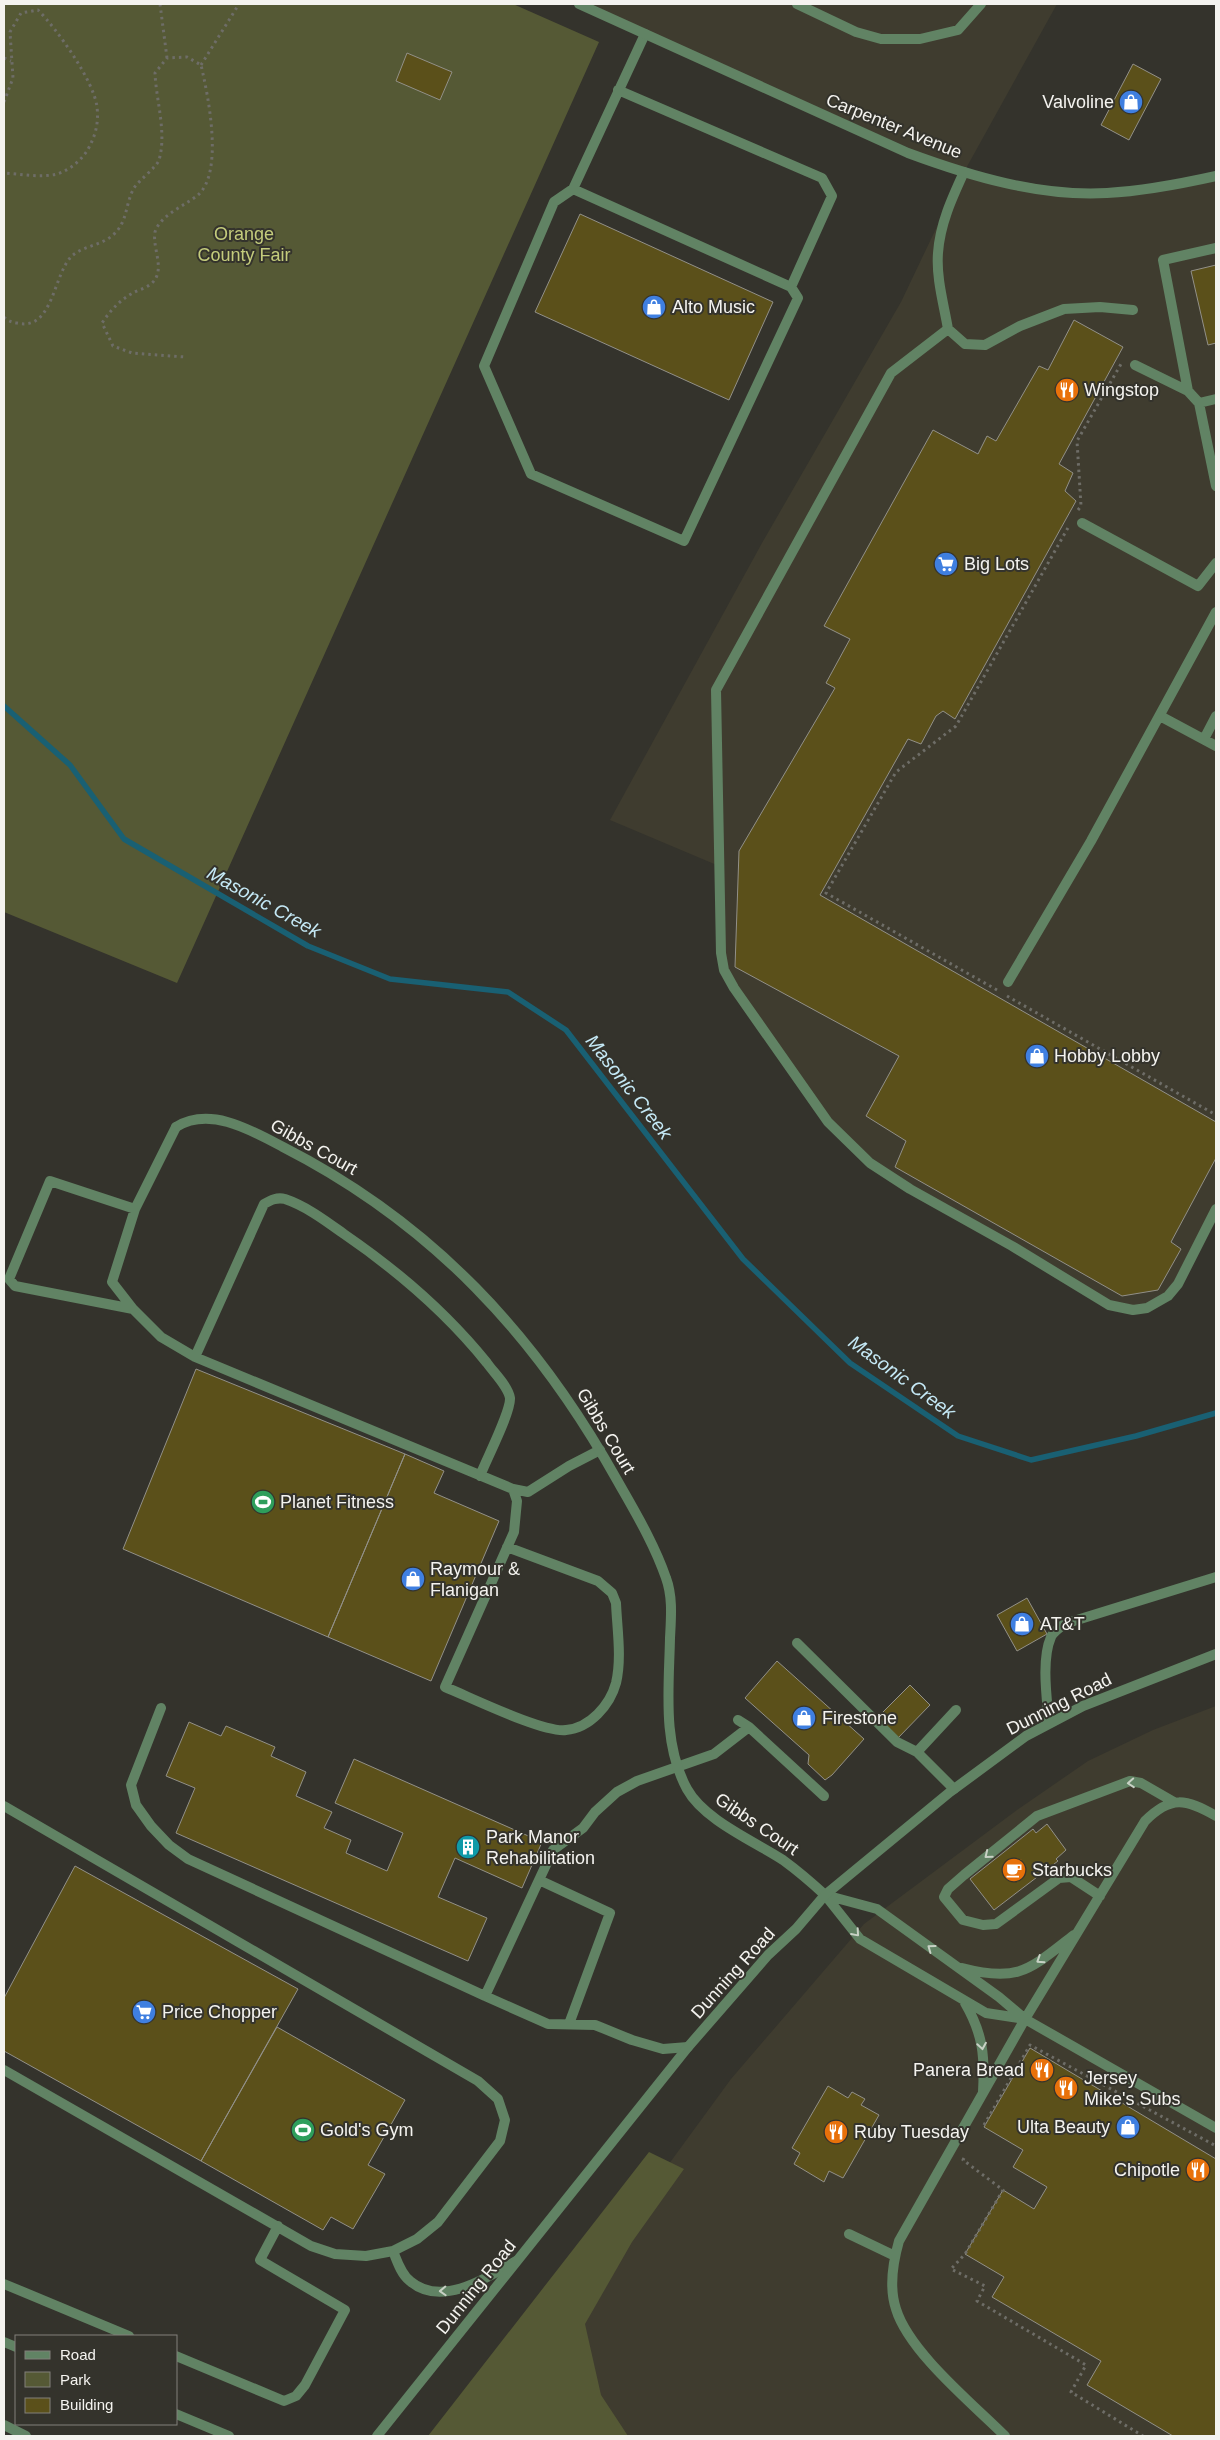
<svg xmlns="http://www.w3.org/2000/svg" width="1220" height="2440" font-family="Arial,sans-serif">
<style>
.built{fill:#3f3c2f}
.green{fill:#555935}
.lines{fill:none;stroke-linecap:round;stroke-linejoin:round}
.stream{stroke:#196073;stroke-width:5.5}
.building{fill:#5b501a;stroke:#929088}
.path{stroke:#6e6d67;stroke-width:3;stroke-dasharray:2.5 4;stroke-linecap:butt}
.service{stroke:#618364;stroke-width:10}
.minor{stroke:#618364;stroke-width:10}
.tertiary{stroke:#618364;stroke-width:10}
.oneway{stroke:#c8d1c5}
.labels{text-anchor:middle;dominant-baseline:central;stroke-width:4;stroke-linejoin:round;paint-order:stroke}
.poi-label{font-size:18px;fill:#f4f3ef;stroke:#34332c;text-anchor:start}
.street-label{font-size:18px;fill:#f4f3ef;stroke:#34332c}
.park-label{font-size:18px;fill:#c4cc7c;stroke:#34332c}
.water-label{font-size:19px;font-style:italic;fill:#c5e9f6;stroke:#34332c}
</style>
<rect width="100%" height="100%" fill="#34332c"/>
<path class="built" d="M585 4H1057L964 172 1089 193 1216 176V1208L1178 1284 1158 1303 1121 1309 910 1189 828 1122 724 970 719 866 610 820 762 543 901 302 963 172Z
M1216 1706V2436H439L655 2183 731 2079 864 1924 1017 1810 1088 1761 1153 1730Z"/>
<path class="green" d="M4 4H513L599 42 177 983 4 912Z
M649 2152 684 2169 632 2242 585 2324 601 2395 628 2436H428Z"/>
<g class="lines">
<path class="stream" d="M4 706 70 765 124 839 308 946 390 979 508 992 566 1030 743 1259 850 1363 958 1436 1031 1460 1136 1436 1216 1413"/>
</g>
<path class="building" d="M407 53 452 72 440 100 396 81Z
M1133 64 1161 79 1129 140 1101 125Z
M580 214 773 302 729 400 535 312Z
M1216 265V343L1208 345 1191 271Z
M1074 320 1123 347 1059 464 1073 473 1065 491 1076 501 955 719 943 711 936 716 921 744 908 739 820 895 1216 1122V1158L1171 1242 1181 1249 1158 1290 1122 1296 895 1167 906 1141 866 1116 899 1056 735 967 739 851 835 688 826 683 850 639 824 626 933 430 978 454 987 436 996 441 1039 366 1048 370Z
M196 1369 405 1454 328 1637 123 1549Z
M405 1454 444 1471 434 1493 499 1521 431 1681 328 1637Z
M1027 1598 1047 1634 1017 1651 997 1615Z
M777 1661 864 1739 832 1775 825 1780 808 1764 809 1755 745 1698Z
M910 1685 930 1705 898 1738 878 1717Z
M189 1722 221 1736 226 1726 275 1747 271 1756 306 1772 296 1796 332 1812 324 1828 351 1840 346 1853 387 1871 403 1833 335 1803 354 1759 542 1842 522 1888 455 1858 438 1897 487 1918 468 1961 176 1833 195 1788 166 1776Z
M1047 1824 1066 1850 1056 1859 1058 1861 994 1910 970 1879 1033 1829 1036 1833Z
M75 1866 298 1989 201 2161 4 2051V1998Z
M277 2027 405 2100 368 2165 385 2174 353 2229 331 2217 323 2230 201 2161Z
M1030 2048 1216 2159V2436H1173L1087 2385 1101 2361 992 2297 1004 2277 965 2254 1003 2190 1034 2209 1047 2187 1013 2167 1023 2150 984 2127Z
M828 2086 848 2098 852 2092 865 2099 861 2105 879 2115 843 2178 829 2171 824 2182 794 2164 800 2153 792 2148Z"/>
<g class="lines">
<path class="path" d="M160 4 167 58
M4 58 11 61
M201 65 239 4
M4 102 13 78 10 32 21 13 38 10C57 29 94 81 97 107 99 124 95 137 87 151 80 161 70 170 57 174 41 178 20 174 4 173
M4 317C8 321 11 322 17 323 54 332 53 272 73 255 84 246 102 245 113 235 128 222 125 204 134 188 140 179 156 168 159 160 167 133 156 100 155 73L167 58 187 57 201 65C208 95 224 172 198 195 186 205 160 215 155 232 152 248 166 270 152 283 147 288 137 290 131 294 118 302 110 311 102 323L113 346 132 353 185 357
M1078 510 1081 506 1077 441 1121 364
M997 990 826 893 896 772 956 726 1069 526
M1007 996 1216 1115
M984 2125 1030 2045 1216 2146
M964 2158 963 2160 1003 2190 965 2254 951 2269 985 2286 977 2301 1086 2365 1071 2392 1143 2436"/>
<path class="service" d="M797 4 856 32 881 39H920L958 30 981 4
M618 90 822 178 832 196 791 287 573 189 645 34
M964 172C952 198 940 224 938 253 936 278 944 305 948 329L891 373 716 690 721 953 724 970 734 988 828 1122 870 1163 910 1189 1012 1246 1109 1305 1133 1310 1147 1308 1168 1296 1178 1284 1216 1209
M573 189 554 202 484 366 531 474 684 541 798 298 791 287
M948 329 965 344 985 345 1020 326 1064 309 1100 307 1133 310
M1135 365 1188 391 1199 403 1216 486
M1188 391 1163 260 1216 248
M1199 403 1216 399
M1082 523 1198 586 1216 563
M1160 716 1216 746
M1204 739 1216 716
M1008 982 1091 841 1216 612
M176 1127 135 1209 50 1181 9 1279 15 1286 133 1309 161 1337 195 1357 513 1489 528 1492 569 1466 600 1450
M133 1309 112 1282 135 1209
M195 1357 264 1204C271 1200 277 1197 285 1199 306 1206 326 1221 344 1234 398 1271 446 1312 487 1363 494 1373 508 1386 510 1398 511 1412 486 1460 480 1476
M507 1547 598 1581 612 1593 616 1603C617 1628 622 1658 616 1683 610 1705 590 1728 566 1730 543 1733 470 1697 445 1687L514 1532 517 1501 513 1489
M797 1643 897 1742 917 1752
M161 1708 131 1785 136 1805 151 1826 169 1845 188 1859 485 1996 553 1850 583 1828 595 1812 617 1792 637 1781 714 1754 749 1727 824 1796
M738 1720 749 1727
M1049 1723C1047 1699 1041 1660 1051 1637 1053 1632 1060 1628 1064 1624L1216 1577
M954 1789 917 1752 956 1710
M4 1806 478 2081 498 2099 505 2120 500 2141 438 2222 417 2239 393 2251 366 2256 335 2254 311 2246 4 2070
M539 1880 610 1913 569 2024
M825 1895 877 1909 999 1997 1025 2019 1216 2128
M825 1895 860 1939 986 2013 1025 2019
M1100 1896 1071 1877 1059 1878 996 1924 983 1925 963 1920 944 1897 948 1889 964 1875 1037 1816 1130 1781 1141 1783 1174 1802
M962 1968C1019 1983 1030 1969 1074 1935
M485 1996 548 2024 595 2025 632 2040 663 2049 688 2047
M965 2003C983 2034 985 2056 983 2092
M849 2234 895 2256
M393 2251C397 2261 401 2274 410 2281 441 2308 487 2278 516 2261
M4 2284 129 2336
M176 2356 284 2401 296 2396 305 2385 345 2310 260 2260 278 2226
M4 2425 26 2436
M1005 2436C973 2404 909 2352 896 2309 889 2288 893 2262 899 2241L1025 2019 1145 1821C1171 1795 1186 1799 1216 1816"/>
<path class="minor" d="M579 4 908 153C970 176 1040 197 1107 193 1144 191 1180 184 1216 176
M176 1127C210 1106 251 1130 283 1147 432 1223 536 1335 617 1480 635 1512 654 1543 666 1578 673 1597 671 1618 670 1638 669 1688 662 1743 687 1789 704 1820 754 1841 783 1860 798 1871 812 1883 825 1895"/>
<path class="tertiary" d="M4 2342 16 2347
M176 2414 229 2436
M377 2436 688 2047 768 1955 796 1929 825 1895 950 1792 1026 1736 1083 1706 1216 1654"/>
</g>
<defs><path id="oneway-chevron" d="M-2-3.5L2.5 0L-2 3.5" fill="none" stroke-width="1.6" stroke-linecap="round" stroke-linejoin="round" transform="scale(1.25)"/></defs>
<g class="oneway">
<use href="#oneway-chevron" transform="translate(1131 1783) rotate(176)"/>
<use href="#oneway-chevron" transform="translate(988 1855) rotate(141)"/>
<use href="#oneway-chevron" transform="translate(856 1933) rotate(49)"/>
<use href="#oneway-chevron" transform="translate(931 1948) rotate(-144)"/>
<use href="#oneway-chevron" transform="translate(1040 1960) rotate(147)"/>
<use href="#oneway-chevron" transform="translate(982 2046) rotate(81)"/>
<use href="#oneway-chevron" transform="translate(443 2291) rotate(178)"/>
</g>
<defs>
<g id="shop-disc" transform="scale(1.25)"><circle r="9.5" fill="#3f7fe0" stroke="#34332c"/><path d="M-5-2.5h2.3a2.7 3.5 0 0 1 5.4 0H5L5.5 6h-11ZM-1.5-2.5h3a1.5 2.3 0 0 0-3 0Z" fill="#fff"/></g>
<g id="restaurant-disc" transform="scale(1.25)"><circle r="9.5" fill="#e8710a" stroke="#34332c"/><path d="M-5-6h1v4h1v-4h1v4h1v-4h1v5L-1.5 .5V6h-2V.5L-5-1ZM5-6V6H3V1.5H1.5Q1.5-4 5-6Z" fill="#fff"/></g>
<g id="supermarket-disc" transform="scale(1.25)"><circle r="9.5" fill="#3f7fe0" stroke="#34332c"/><path d="M-6-5.5h2.5l.6 2H6L4.5 2H-2.5L-4.4-4H-6ZM-1.5 3.2a1.3 1.3 0 1 0 .1 0ZM3 3.2a1.3 1.3 0 1 0 .1 0Z" fill="#fff"/></g>
<g id="stadium-disc" transform="scale(1.25)"><circle r="9.5" fill="#2e9e5b" stroke="#34332c"/><path d="M0-5a6.5 5 0 1 0 0 10a6.5 5 0 1 0 0-10ZM-3.5-1.8h7v3.6h-7Z" fill="#fff"/></g>
<g id="building-disc" transform="scale(1.25)"><circle r="9.5" fill="#0f9aa8" stroke="#34332c"/><path d="M-4-6H4V6H1V3H-1V6H-4ZM-2.5-4.3h1.7v1.8h-1.7ZM.8-4.3h1.7v1.8H.8ZM-2.5-1h1.7V.8h-1.7ZM.8-1h1.7V.8H.8Z" fill="#fff"/></g>
<g id="cafe-disc" transform="scale(1.25)"><circle r="9.5" fill="#e8710a" stroke="#34332c"/><path d="M-5.5-4.5H6V0H3Q3 3.5 0 3.5H-2.5Q-5.5 3.5-5.5 0ZM3-3.2v2h1.7v-2ZM-6 4.5H4V6H-6Z" fill="#fff"/></g>
</defs>
<g fill-rule="evenodd">
<use href="#shop-disc" x="1131" y="102"/>
<use href="#shop-disc" x="654" y="307"/>
<use href="#restaurant-disc" x="1067" y="390"/>
<use href="#supermarket-disc" x="946" y="564"/>
<use href="#shop-disc" x="1037" y="1056"/>
<use href="#stadium-disc" x="263" y="1502"/>
<use href="#shop-disc" x="413" y="1579"/>
<use href="#shop-disc" x="1022" y="1624"/>
<use href="#shop-disc" x="804" y="1718"/>
<use href="#building-disc" x="468" y="1847"/>
<use href="#cafe-disc" x="1014" y="1870"/>
<use href="#supermarket-disc" x="144" y="2012"/>
<use href="#restaurant-disc" x="1042" y="2070"/>
<use href="#restaurant-disc" x="1066" y="2088"/>
<use href="#shop-disc" x="1128" y="2127"/>
<use href="#stadium-disc" x="303" y="2130"/>
<use href="#restaurant-disc" x="836" y="2132"/>
<use href="#restaurant-disc" x="1198" y="2170"/>
</g>
<g class="labels">
<g class="poi-label">
<text x="1114" y="102" text-anchor="end">Valvoline</text>
<text x="672" y="307">Alto Music</text>
<text x="1084" y="390">Wingstop</text>
<text x="964" y="564">Big Lots</text>
<text x="1054" y="1056">Hobby Lobby</text>
<text x="280" y="1502">Planet Fitness</text>
<text x="430" y="1569">Raymour &amp;<tspan x="430" dy="21">Flanigan</tspan></text>
<text x="1040" y="1624">AT&amp;T</text>
<text x="822" y="1718">Firestone</text>
<text x="486" y="1837">Park Manor<tspan x="486" dy="21">Rehabilitation</tspan></text>
<text x="1032" y="1870">Starbucks</text>
<text x="162" y="2012">Price Chopper</text>
<text x="1024" y="2070" text-anchor="end">Panera Bread</text>
<text x="1084" y="2078">Jersey<tspan x="1084" dy="21">Mike's Subs</tspan></text>
<text x="1110" y="2127" text-anchor="end">Ulta Beauty</text>
<text x="320" y="2130">Gold's Gym</text>
<text x="854" y="2132">Ruby Tuesday</text>
<text x="1180" y="2170" text-anchor="end">Chipotle</text>
</g>
<g class="street-label">
<text transform="translate(894 126) rotate(22)">Carpenter Avenue</text>
<text transform="translate(314 1147) rotate(29)">Gibbs Court</text>
<text transform="translate(606 1431) rotate(59)">Gibbs Court</text>
<text transform="translate(1059 1704) rotate(-27)">Dunning Road</text>
<text transform="translate(757 1824) rotate(34)">Gibbs Court</text>
<text transform="translate(733 1973) rotate(-48)">Dunning Road</text>
<text transform="translate(476 2287) rotate(-51)">Dunning Road</text>
</g>
<g class="park-label">
<text x="244" y="234">Orange<tspan x="244" dy="21">County Fair</tspan></text>
</g>
<g class="water-label">
<text transform="translate(264 902) rotate(29)">Masonic Creek</text>
<text transform="translate(629 1087) rotate(52)">Masonic Creek</text>
<text transform="translate(902 1377) rotate(36)">Masonic Creek</text>
</g>
</g>
<rect width="1220" height="2440" fill="none" stroke="#f4f3ef" stroke-width="10"/>
<rect x="15" y="2335" width="162" height="90" fill="#34332c" stroke="#81807a"/>
<rect x="25" y="2351" width="25" height="8" fill="#618364" stroke="#81807a"/>
<text x="60" y="2360" font-size="15" fill="#f4f3ef">Road</text>
<rect x="25" y="2372" width="25" height="15" fill="#555935" stroke="#81807a"/>
<text x="60" y="2385" font-size="15" fill="#f4f3ef">Park</text>
<rect x="25" y="2398" width="25" height="15" fill="#5b501a" stroke="#81807a"/>
<text x="60" y="2410" font-size="15" fill="#f4f3ef">Building</text>
</svg>
